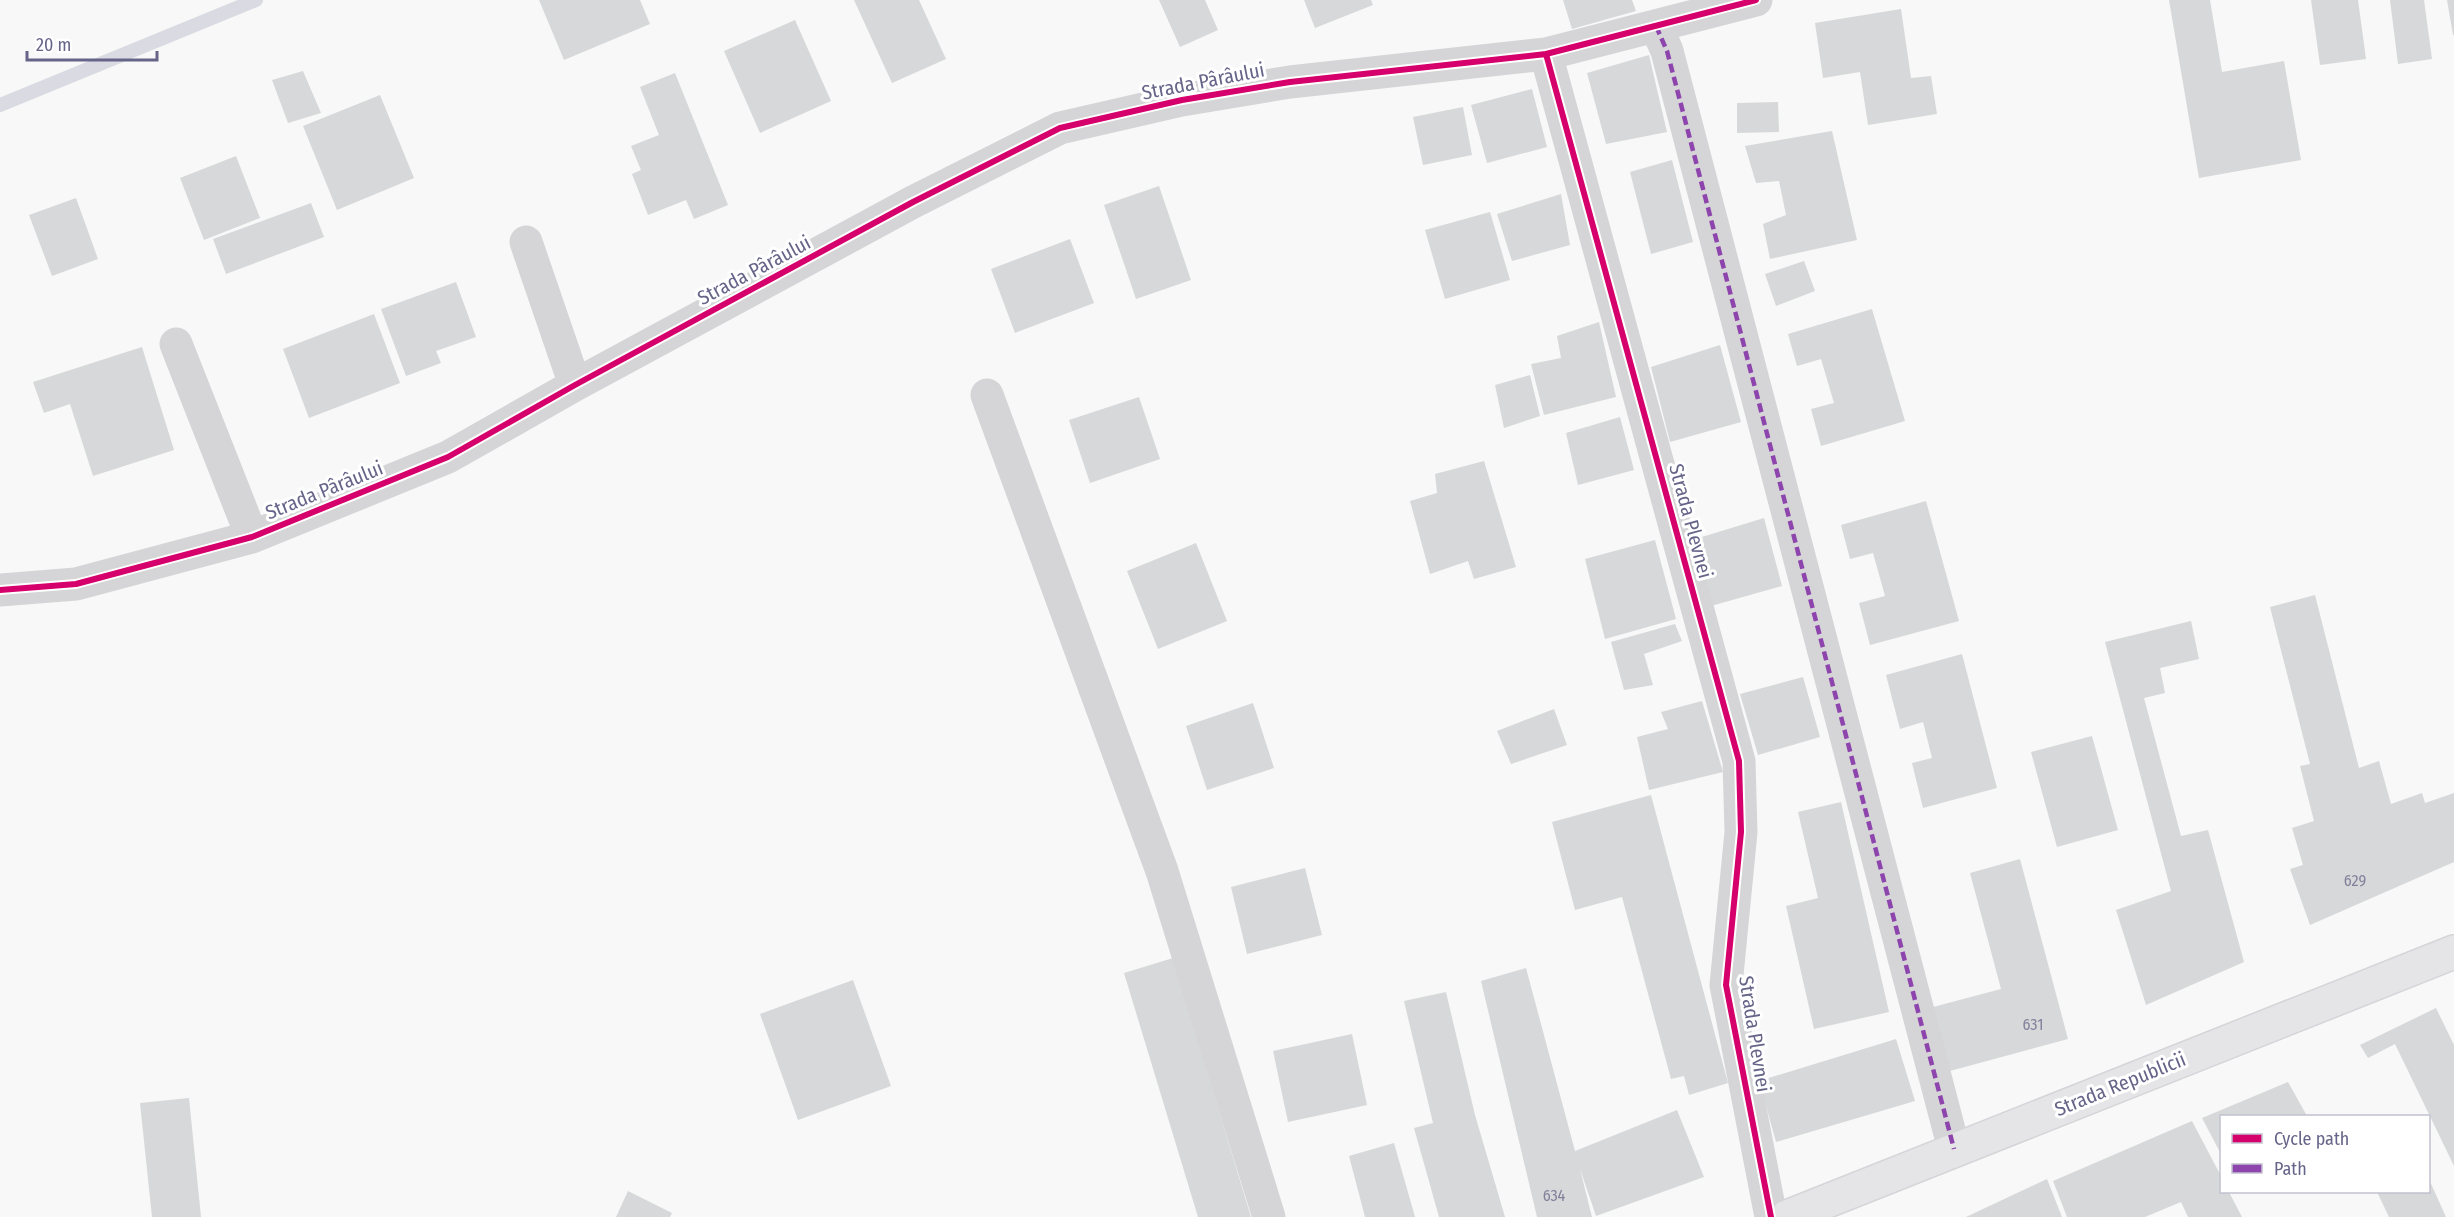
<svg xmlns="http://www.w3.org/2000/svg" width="2454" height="1217" font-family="'Fira Sans Condensed',sans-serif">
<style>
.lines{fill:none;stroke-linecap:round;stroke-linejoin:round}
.stream{stroke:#dadbe2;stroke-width:14}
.building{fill:#d7d8d9}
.major-casing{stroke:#d4d5d8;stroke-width:36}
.minor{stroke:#d5d5d7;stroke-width:33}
.major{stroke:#e5e5e7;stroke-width:33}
.quiet{stroke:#8e44ad;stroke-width:4.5;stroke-dasharray:9 4.5;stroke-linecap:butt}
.cycleway-casing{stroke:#fff;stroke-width:10}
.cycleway{stroke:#d6006c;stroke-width:6}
.labels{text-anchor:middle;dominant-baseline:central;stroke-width:6;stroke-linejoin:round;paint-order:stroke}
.number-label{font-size:16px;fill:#82829d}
.street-label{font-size:20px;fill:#666589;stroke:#fff}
</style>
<rect width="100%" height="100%" fill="#f7f8f7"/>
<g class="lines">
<path class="stream" d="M0 105 256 0"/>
</g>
<path class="building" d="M539 0H640L650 24 564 60Z
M854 0H919L946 59 892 83Z
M1159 0H1205L1218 30 1180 47Z
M1304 0H1371L1373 5 1315 28Z
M1563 0H1632L1636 11 1572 29Z
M2169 0H2210L2222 72 2284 61 2301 160 2199 178Z
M2311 0H2358L2366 59 2320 65Z
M2390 0H2424L2432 59 2398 64Z
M2447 0H2454V35H2453Z
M1901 9 1911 78 1931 76 1937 114 1868 125 1860 72 1823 78 1815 23Z
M795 20 831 101 760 133 724 51Z
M1649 55 1667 132 1606 144 1587 73Z
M303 71 321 113 288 123 272 80Z
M675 73 728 205 694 219 686 200 648 215 632 174 641 170 631 146 659 135 640 87Z
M1532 89 1547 147 1487 163 1471 105Z
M380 95 414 178 337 210 303 126Z
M1778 102 1779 132 1737 133V103Z
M1463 107 1472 155 1423 165 1413 117Z
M1832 131 1857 240 1770 259 1763 224 1786 215 1779 181 1756 183 1745 146Z
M236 156 260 218 204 240 180 178Z
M1672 160 1693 242 1651 254 1630 172Z
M1159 186 1191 280 1136 299 1104 205Z
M1561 194 1570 245 1512 261 1497 214Z
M76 198 98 259 52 276 29 215Z
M311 203 324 237 226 274 213 239Z
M1490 212 1510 280 1445 299 1425 230Z
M1070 239 1094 303 1015 333 991 269Z
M1804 261 1815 291 1776 306 1765 274Z
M456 282 476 337 436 351 441 363 406 376 381 309Z
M1872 309 1905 421 1821 446 1811 409 1834 403 1821 359 1797 366 1788 334Z
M374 314 400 383 309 418 283 349Z
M1599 322 1616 397 1544 415 1531 364 1561 358 1557 336Z
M1720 345 1741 422 1670 442 1651 367Z
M142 347 174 450 93 476 70 404 44 413 33 382Z
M1530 375 1540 416 1504 428 1495 385Z
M1139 397 1160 459 1090 483 1069 420Z
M1620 417 1634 470 1578 485 1566 433Z
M1484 461 1516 567 1474 579 1468 561 1430 574 1410 501 1437 493 1435 474Z
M1926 501 1959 621 1870 645 1859 603 1885 596 1873 553 1850 559 1841 525Z
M1764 518 1782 586 1711 606 1692 540Z
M1655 540 1676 619 1605 639 1585 559Z
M1196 543 1227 621 1158 649 1127 571Z
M2315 595 2359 768 2379 761 2391 804 2422 793 2425 803 2454 793V862L2310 925 2290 869 2303 865 2292 828 2314 821 2300 766 2310 764 2270 607Z
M2191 621 2199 659 2160 668 2165 693 2144 698 2181 836 2208 830 2244 962 2146 1005 2116 910 2171 891 2105 642Z
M1675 624 1682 641 1644 654 1653 685 1624 690 1611 642Z
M1962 654 1997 788 1923 808 1912 763 1932 758 1923 722 1900 729 1886 675Z
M1803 677 1820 737 1758 755 1740 694Z
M1702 701 1723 772 1649 790 1637 737 1668 729 1661 712Z
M1253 703 1274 768 1207 790 1186 726Z
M1554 709 1567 745 1511 764 1497 731Z
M2092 736 2118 830 2057 847 2031 752Z
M1651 795 1728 1083 1689 1095 1684 1076 1671 1079 1622 897 1575 910 1552 822Z
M1841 802 1889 1012 1814 1029 1786 906 1818 898 1798 812Z
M2020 859 2068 1039 1950 1071 1933 1007 2001 989 1970 873Z
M1305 868 1322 935 1247 954 1231 887Z
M1173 958 1251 1217H1198L1124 973Z
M1526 968 1575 1151 1677 1110 1704 1177 1596 1216 1580 1169 1592 1217H1537L1481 981Z
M853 980 891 1086 798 1120 760 1014Z
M1446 992 1475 1115 1505 1217H1439L1414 1128 1433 1123 1404 1001Z
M2436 1008 2454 1045V1166L2395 1044 2368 1058 2360 1045Z
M1352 1034 1367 1105 1288 1122 1273 1051Z
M1896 1039 1915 1101 1776 1142 1759 1081Z
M2288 1082 2307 1116H2222V1156L2202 1118Z
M189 1098 201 1217H152L140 1103Z
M2192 1121 2222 1178V1192H2229L2242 1217H2188L2181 1202 2145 1217H2067L2053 1181Z
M1394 1143 1415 1217H1365L1349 1156Z
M2428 1177 2446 1217H2389L2377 1192H2428Z
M2047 1179 2062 1217H1966Z
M628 1191 672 1213 670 1217H616Z"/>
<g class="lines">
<g class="major-casing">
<path id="major" d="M1787 1217 2454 952"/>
</g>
<path class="minor" d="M1656 26 1667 51 1954 1149
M1546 54 1739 761 1741 832 1726 985 1771 1217
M526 242 575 385
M176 344 252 537
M987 395 1162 871 1269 1217
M0 590 76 584 252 537 448 457 575 385 913 202 1060 128 1182 100 1290 82 1546 54 1756 0"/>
<use href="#major" class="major"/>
<path class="quiet" d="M1656 26 1667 51 1954 1149"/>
<g class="cycleway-casing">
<path id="cycleway" d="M1546 54 1739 761 1741 832 1726 985 1771 1217
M0 590 76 584 252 537 448 457 575 385 913 202 1060 128 1182 100 1290 82 1546 54 1756 0"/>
</g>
<use href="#cycleway" class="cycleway"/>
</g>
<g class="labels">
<g class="number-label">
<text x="2355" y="880">629</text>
<text x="2033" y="1024">631</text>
<text x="1554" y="1195">634</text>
</g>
<g class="street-label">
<text transform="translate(1203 81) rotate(-11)">Strada Pârâului</text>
<text transform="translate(754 270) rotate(-28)">Strada Pârâului</text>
<text transform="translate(324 490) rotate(-22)">Strada Pârâului</text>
<text transform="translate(1691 521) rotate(75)">Strada Plevnei</text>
<text transform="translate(1755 1034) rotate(81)">Strada Plevnei</text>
<text transform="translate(2120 1084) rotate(-22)">Strada Republicii</text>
</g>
</g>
<rect x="2220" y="1115" width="210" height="78" fill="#ffffff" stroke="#c2c1d0" stroke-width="1.5"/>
<rect x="2232" y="1134" width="30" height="9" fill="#d6006c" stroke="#c2c1d0" stroke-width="1.5"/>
<text x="2274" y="1145" font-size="18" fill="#666589">Cycle path</text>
<rect x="2232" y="1164" width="30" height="9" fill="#8e44ad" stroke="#c2c1d0" stroke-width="1.5"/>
<text x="2274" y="1175" font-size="18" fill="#666589">Path</text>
<path d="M27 51v9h130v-9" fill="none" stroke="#666589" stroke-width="3"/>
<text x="36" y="51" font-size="18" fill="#666589" stroke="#ffffff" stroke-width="4.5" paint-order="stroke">20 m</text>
</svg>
